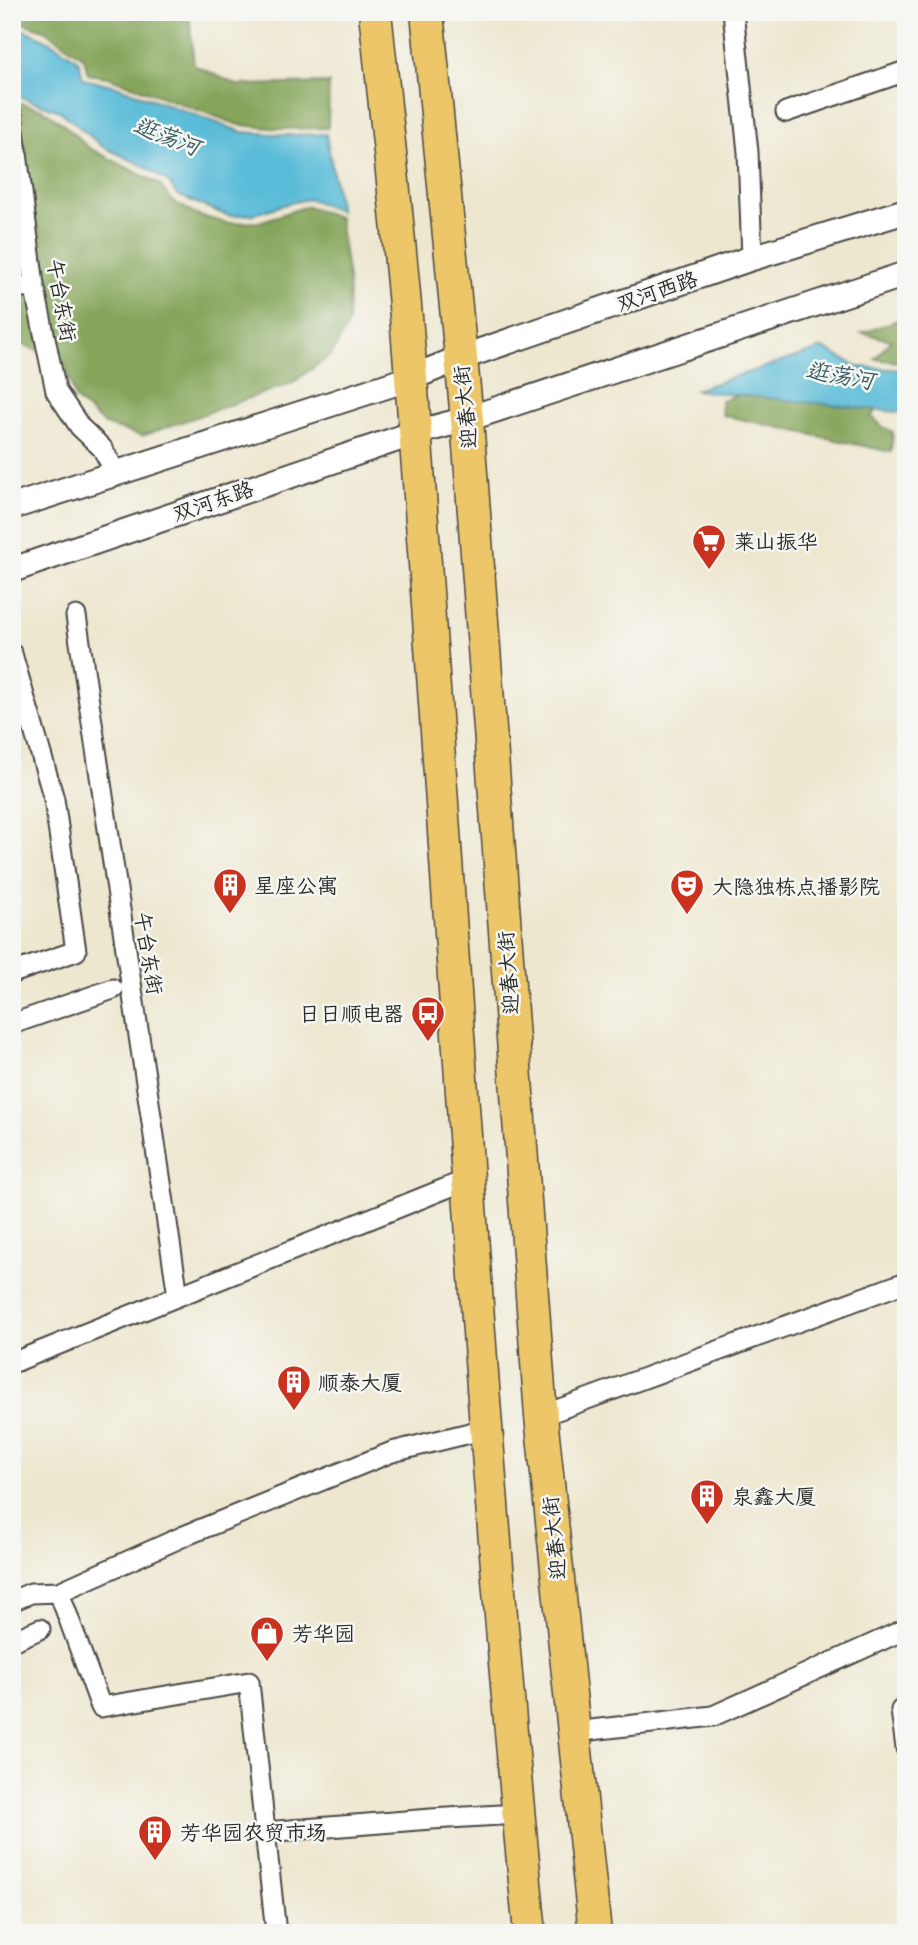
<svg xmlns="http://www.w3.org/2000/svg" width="918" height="1945" font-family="Itim,'LXGW WenKai TC',sans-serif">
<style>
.forest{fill:#85a55a;stroke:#586842;stroke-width:2}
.water{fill:#59bbd8;stroke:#427382;stroke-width:2}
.pier{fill:#eee7cf}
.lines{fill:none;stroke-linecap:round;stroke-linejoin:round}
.minor-casing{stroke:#484744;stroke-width:23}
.tertiary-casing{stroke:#484744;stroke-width:28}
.primary-casing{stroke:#484744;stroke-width:35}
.minor{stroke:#fff;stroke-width:19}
.tertiary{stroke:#fff;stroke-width:24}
.primary{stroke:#ecc669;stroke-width:32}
.labels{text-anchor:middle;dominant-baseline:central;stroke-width:5;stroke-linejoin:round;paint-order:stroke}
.street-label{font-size:21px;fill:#2b2b2b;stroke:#f6f6f2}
.poi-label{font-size:21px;fill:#2b2b2b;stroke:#f6f6f2;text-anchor:start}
.water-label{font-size:23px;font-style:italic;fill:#3b5d68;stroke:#f6f6f2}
</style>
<rect width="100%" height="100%" fill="#f6f6f2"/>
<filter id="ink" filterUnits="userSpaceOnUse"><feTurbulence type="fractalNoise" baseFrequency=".0143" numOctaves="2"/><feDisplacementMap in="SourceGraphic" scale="14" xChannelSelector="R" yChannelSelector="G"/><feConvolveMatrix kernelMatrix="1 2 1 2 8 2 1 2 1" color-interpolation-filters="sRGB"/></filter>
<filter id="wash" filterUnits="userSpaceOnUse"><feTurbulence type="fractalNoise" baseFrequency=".00686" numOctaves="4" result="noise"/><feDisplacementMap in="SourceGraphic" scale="28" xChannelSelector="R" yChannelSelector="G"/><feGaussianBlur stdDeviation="1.57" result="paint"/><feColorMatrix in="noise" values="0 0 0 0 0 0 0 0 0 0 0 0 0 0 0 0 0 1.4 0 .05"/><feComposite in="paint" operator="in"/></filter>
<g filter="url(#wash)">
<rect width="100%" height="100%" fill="#eee7cf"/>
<path class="forest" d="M12 12H189L194 65 237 85 329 83 328 128 282 129 239 125 108 77 88 74 84 58 44 30 12 20Z
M12 101 42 109 62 123 89 148 159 184 172 201 200 216 227 223 259 222 307 206 339 218 349 285 348 324 332 354 292 383 142 436 105 425 75 399 65 363 22 344 12 317Z
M906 317V363L875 359 891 340 862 333Z
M755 390 906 404V418L898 409 881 407 871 416 883 427 893 432 891 452 722 415 721 400Z"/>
<path class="water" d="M12 27C37 32 59 46 79 61L83 79 113 85 242 132 287 135 326 134 340 211 309 199 290 203 254 214 229 216 216 211 177 195 169 183 144 166 103 147 60 111 12 94Z
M823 348 858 367 906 370V413L694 390Z"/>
<path class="pier" d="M12 44 20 101 12 98Z"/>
</g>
<g filter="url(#ink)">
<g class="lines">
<g class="minor-casing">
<path id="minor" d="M733 12 748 152 752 258
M786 112 906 71
M12 115 34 285 56 391 80 427 102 448 116 473
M12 289 34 285
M76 616 178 1296
M12 654 54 799 76 951 12 973
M12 1024 113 989
M12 1363 469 1179
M541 1416 906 1282
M59 1592 101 1707 249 1682 276 1933
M12 1601 31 1593 59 1592 184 1536 392 1452 486 1429
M12 1641 40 1629
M906 1708 901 1710 906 1748
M574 1732 713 1716 906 1629
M265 1832 431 1819 518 1814"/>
</g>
<g class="tertiary-casing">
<path id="tertiary" d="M12 507 411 378 460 358 752 258 906 211
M12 570 415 433 467 419 906 274"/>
</g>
<g class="primary-casing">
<path id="primary" d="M375 12C388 134 402 256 411 378 452 896 478 1416 530 1933
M427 12 467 419 541 1416 595 1933"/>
</g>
<use href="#minor" class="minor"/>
<use href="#tertiary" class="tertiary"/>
<use href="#primary" class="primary"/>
</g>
</g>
<defs>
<g id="supermarket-pin" transform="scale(1.75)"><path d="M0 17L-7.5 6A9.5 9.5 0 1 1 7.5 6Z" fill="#c8321e" stroke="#f6f6f2"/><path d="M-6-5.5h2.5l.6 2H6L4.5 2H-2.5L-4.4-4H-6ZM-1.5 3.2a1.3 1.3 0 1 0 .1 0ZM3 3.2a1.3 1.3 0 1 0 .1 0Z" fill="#fff"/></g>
<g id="building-pin" transform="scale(1.75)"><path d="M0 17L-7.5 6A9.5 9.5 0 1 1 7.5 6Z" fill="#c8321e" stroke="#f6f6f2"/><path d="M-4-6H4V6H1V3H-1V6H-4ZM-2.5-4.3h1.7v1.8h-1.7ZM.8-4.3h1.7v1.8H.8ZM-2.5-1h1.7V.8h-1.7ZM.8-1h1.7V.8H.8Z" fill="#fff"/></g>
<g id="theatre-pin" transform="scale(1.75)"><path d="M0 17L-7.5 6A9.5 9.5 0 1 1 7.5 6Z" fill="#c8321e" stroke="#f6f6f2"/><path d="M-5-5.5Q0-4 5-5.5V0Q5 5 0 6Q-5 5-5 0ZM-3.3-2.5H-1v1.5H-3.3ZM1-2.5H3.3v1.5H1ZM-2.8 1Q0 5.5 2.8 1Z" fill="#fff"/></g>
<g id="bus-pin" transform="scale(1.75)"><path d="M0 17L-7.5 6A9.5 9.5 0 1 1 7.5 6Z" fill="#c8321e" stroke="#f6f6f2"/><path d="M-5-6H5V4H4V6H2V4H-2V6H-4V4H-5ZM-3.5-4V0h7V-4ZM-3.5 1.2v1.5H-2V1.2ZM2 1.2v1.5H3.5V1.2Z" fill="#fff"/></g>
<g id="shop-pin" transform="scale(1.75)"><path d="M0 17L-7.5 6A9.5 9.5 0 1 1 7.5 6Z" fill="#c8321e" stroke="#f6f6f2"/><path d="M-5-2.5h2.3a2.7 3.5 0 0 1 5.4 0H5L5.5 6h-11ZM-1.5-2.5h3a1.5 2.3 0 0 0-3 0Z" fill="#fff"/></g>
</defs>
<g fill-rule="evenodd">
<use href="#supermarket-pin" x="709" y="541"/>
<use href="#building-pin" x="230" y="885"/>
<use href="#theatre-pin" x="687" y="886"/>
<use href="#bus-pin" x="428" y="1013"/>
<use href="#building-pin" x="294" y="1382"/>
<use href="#building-pin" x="707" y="1496"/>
<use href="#shop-pin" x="267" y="1633"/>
<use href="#building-pin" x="155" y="1832"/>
</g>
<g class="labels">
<g class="street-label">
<text transform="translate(657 291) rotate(-19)">双河西路</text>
<text transform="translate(62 300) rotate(80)">午台东街</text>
<text transform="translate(465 407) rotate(-96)">迎春大街</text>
<text transform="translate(213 501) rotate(-19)">双河东路</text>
<text transform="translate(149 953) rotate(81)">午台东街</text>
<text transform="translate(508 973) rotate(-94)">迎春大街</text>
<text transform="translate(554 1538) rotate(-96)">迎春大街</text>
</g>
<g class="poi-label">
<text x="734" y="541">莱山振华</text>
<text x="254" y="885">星座公寓</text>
<text x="712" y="886">大隐独栋点播影院</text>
<text x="404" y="1013" text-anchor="end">日日顺电器</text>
<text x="318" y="1382">顺泰大厦</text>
<text x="732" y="1496">泉鑫大厦</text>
<text x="292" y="1633">芳华园</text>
<text x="180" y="1832">芳华园农贸市场</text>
</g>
<g class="water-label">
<text transform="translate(167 136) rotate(21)">逛荡河</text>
<text transform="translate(840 375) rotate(10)">逛荡河</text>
</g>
</g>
<rect width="918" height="1945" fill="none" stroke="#f6f6f2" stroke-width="42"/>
</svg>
